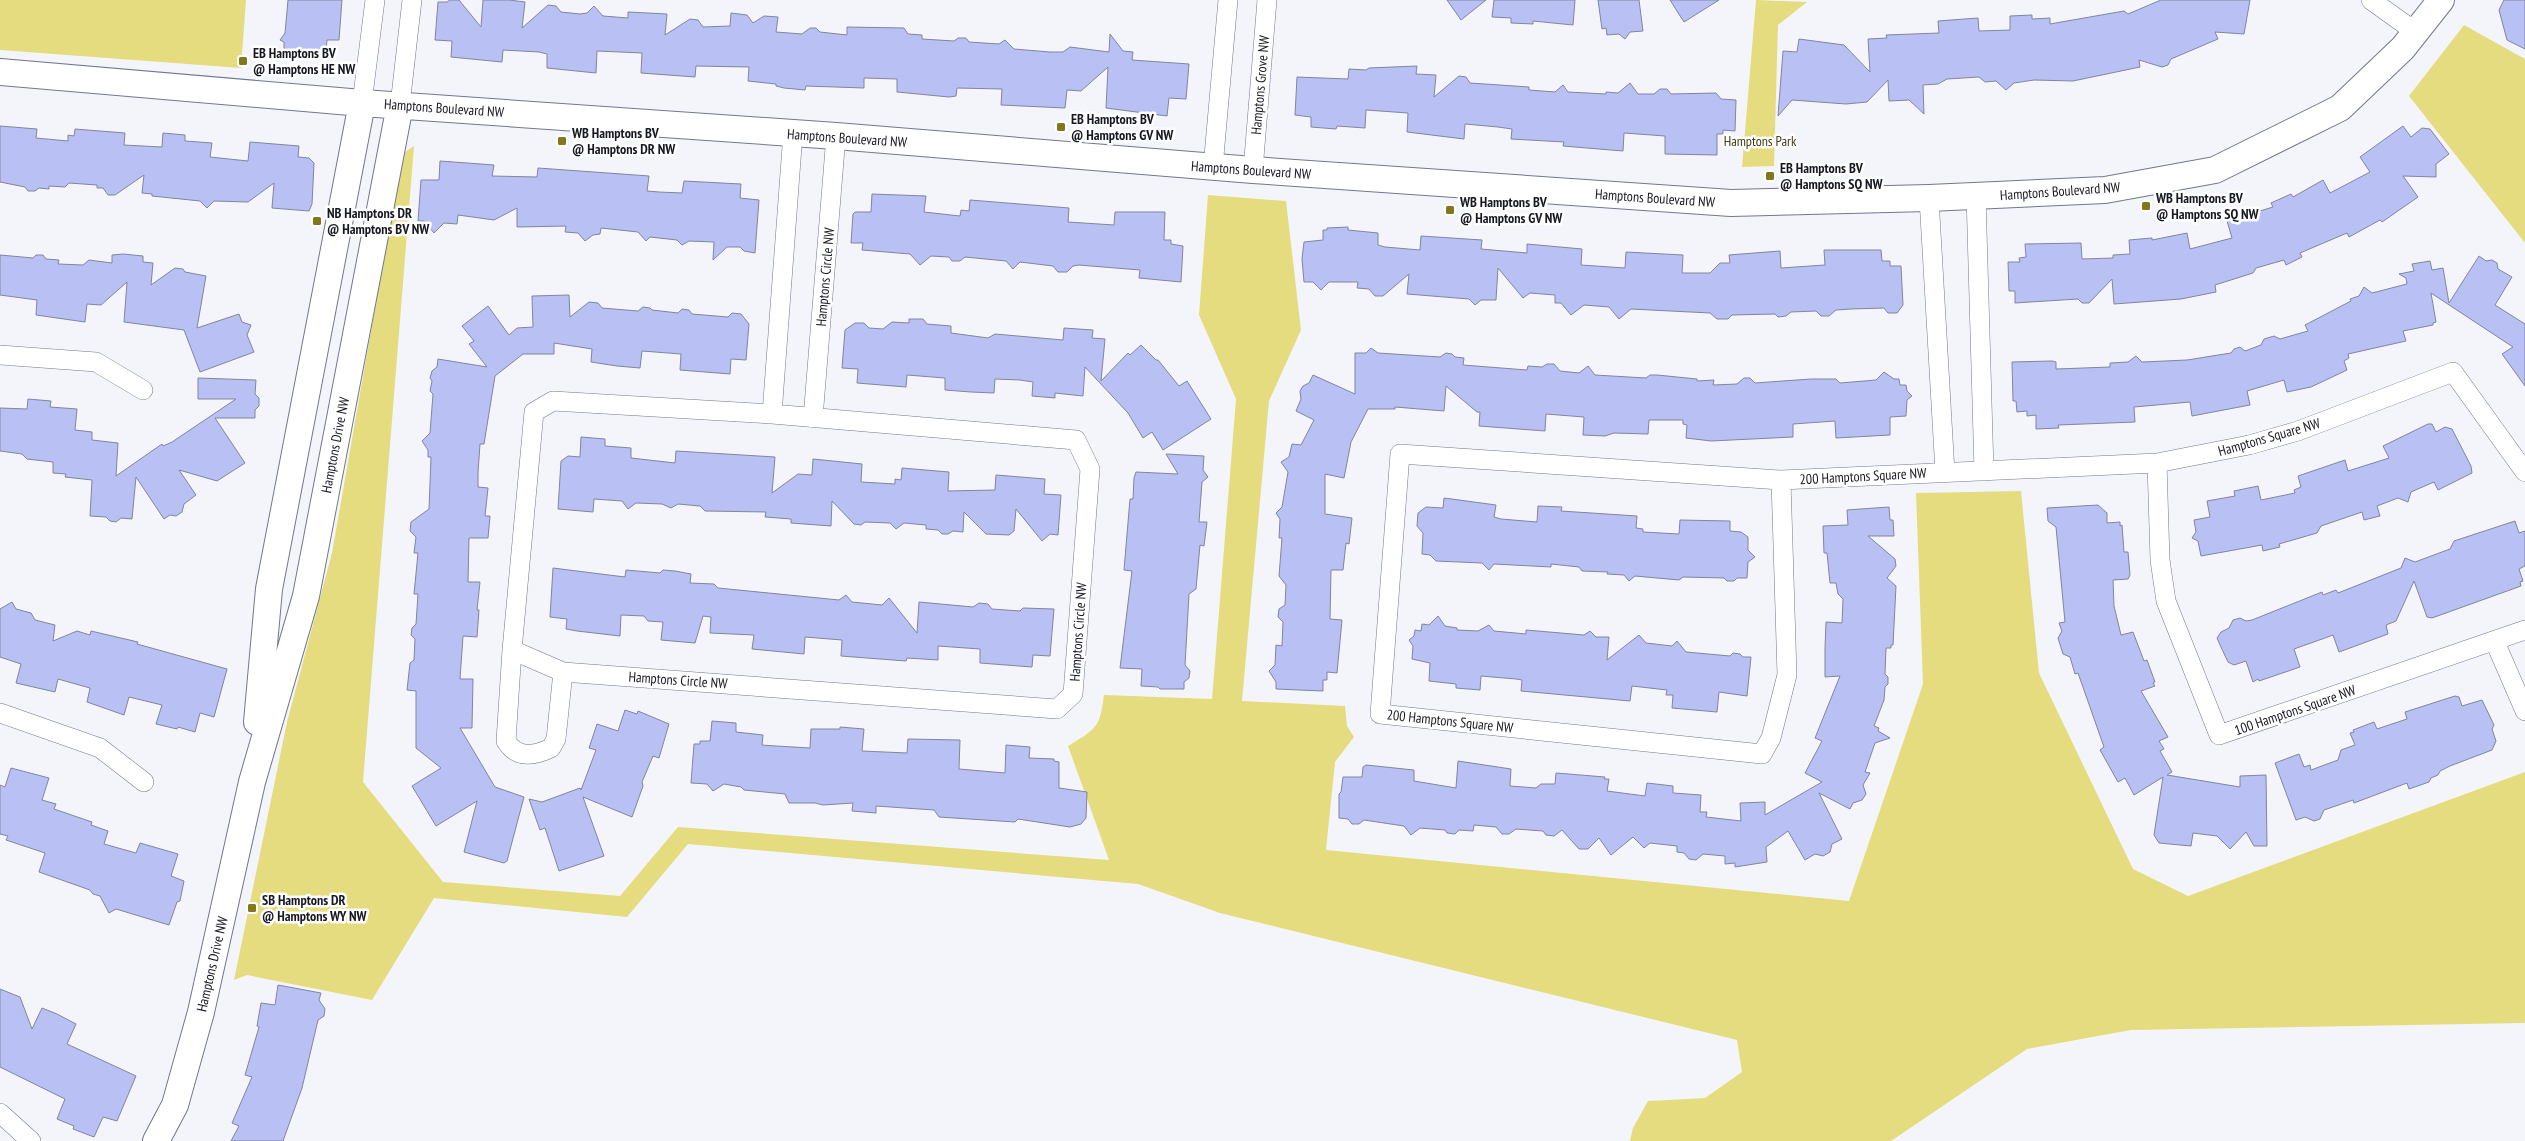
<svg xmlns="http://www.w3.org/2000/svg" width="2525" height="1141" font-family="'PT Sans Narrow',sans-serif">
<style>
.green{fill:#e5dc80}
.building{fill:#b8c0f4;stroke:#81859e}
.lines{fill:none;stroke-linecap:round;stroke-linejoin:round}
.street-casing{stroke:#72778f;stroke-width:20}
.secondary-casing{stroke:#72778f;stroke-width:28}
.street{stroke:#fff;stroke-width:19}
.secondary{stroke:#fff;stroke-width:26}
.poi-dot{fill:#81781d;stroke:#fff;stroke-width:2}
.labels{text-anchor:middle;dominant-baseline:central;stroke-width:5;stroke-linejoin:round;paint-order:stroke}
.poi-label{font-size:14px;font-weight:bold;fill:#171822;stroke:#fff;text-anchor:start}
.street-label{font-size:14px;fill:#171822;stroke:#fff}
.park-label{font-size:14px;fill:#403c11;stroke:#fff}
</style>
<rect width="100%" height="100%" fill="#f4f5fb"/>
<path class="green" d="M0 0H246L241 68 0 50Z
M1756 0 1807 2 1778 25 1774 166 1742 167Z
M2464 25 2525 59V243L2409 96Z
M414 146 363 782 443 882 620 896 678 827 1109 860 1068 746C1096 729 1100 728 1104 695L1212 699 1236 399 1199 315 1208 195 1286 201 1301 330 1269 401 1242 701 1345 706 1347 726 1354 737 1335 762 1326 850 1849 901 1923 684 1916 493 2021 491 2039 673 2133 869 2188 896 2525 772V1023L2131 1030 2027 1049 1891 1141H1630L1633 1128 1648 1101 1705 1098 1742 1072 1737 1040 1220 913 1138 884 688 844 627 917 434 898 372 1000 247 975 234 980 287 722 332 553 402 154Z"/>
<path class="building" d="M288 0H342L339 40H327L325 58 284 55V42L280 40 285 33Z
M450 0H459L481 27 483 0H509L525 2 522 28 548 5 556 6 561 12 580 14 587 13 594 6 603 16 628 18V12L667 14 665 35 690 19 698 20 703 27 730 26 731 13 747 15 753 23 764 16 778 17 776 32 802 34 810 28H816L820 32 847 35V27L904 28 908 34 922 35V39L954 41 958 38H966L969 42 999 44 1005 40 1014 49 1050 52H1063L1070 47 1109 52 1110 34 1123 51 1133 52 1132 60 1189 64 1186 99 1169 98 1167 116 1106 108 1108 67 1081 91 1067 90 1065 108 1001 105 1002 89 957 88 956 96 949 97 897 92V79L864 78V88L806 86 805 90 784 88 776 86V84L748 81 749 67 696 66 695 77 641 73 642 53 597 51 596 73 547 68V54L539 52 503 50 502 62 451 57 452 41 435 40 438 2H447Z
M1447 0H1486L1461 20Z
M1494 0H1575L1573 25 1533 21V24L1511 23V18L1492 17Z
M1598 0H1639L1643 31 1630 32 1625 39 1619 34 1607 35 1606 28 1602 29Z
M1670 0H1719L1684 22Z
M2161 0H2250L2244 34 2215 32 2218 39 2171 59 2168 65 2162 67 2139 60 2140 67 2073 81 2034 80 2014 83 2006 90 1996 81 1985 82 1979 77 1947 79 1938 84 1923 85 1924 114 1909 100 1889 101 1888 80 1867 102 1846 104 1792 100 1778 116 1783 51 1797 52 1799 39 1844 45 1870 72 1868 39 1887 38 1886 35 1939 33 1938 21 1978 18 1979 31 2010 30V16L2032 15V19L2050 18V24L2124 11 2128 14Z
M2504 0H2525V49L2507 40 2499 10Z
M1417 66 1416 74 1436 75 1434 97 1459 76 1466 77 1470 83 1529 87V90L1555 92 1563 85 1568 92 1606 94V92L1618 93 1630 83 1638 94H1654L1660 89H1667L1671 94 1716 93 1721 99 1736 100 1735 131 1723 130V134H1717V155L1665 154V136L1624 133 1623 151 1563 146 1564 142 1511 139 1512 129 1498 127 1465 124 1464 139 1407 132 1408 113 1366 110 1365 128 1337 126 1336 129 1311 127V117L1295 115 1297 77 1348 79 1349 69 1366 70 1369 68Z
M0 126 37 129 36 138 68 141V135L74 136 75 129 125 133 124 145 162 147 163 133 185 135V141L212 143 210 157 248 161 250 142 299 146 298 157 309 158 314 163 312 204 309 211 272 208 274 183 248 202 214 201 207 208 200 201 152 196V194L142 193 144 175 115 195H108L103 188H97V185L69 183 65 187 49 186V189L39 188 35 191H28L25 187 0 182Z
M2403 126 2411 137 2422 128 2430 129 2449 154 2436 164V177L2403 176 2418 197 2382 222 2380 220 2349 237 2347 233 2300 253 2302 257 2286 265 2284 260 2256 268 2253 273 2215 285 2216 292 2181 299 2114 304 2112 279 2089 303H2082L2078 299 2015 303V291H2009L2008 262H2020L2019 258 2026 257 2025 244 2081 243 2082 259 2113 258V255L2130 254 2129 240 2152 238V240L2187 233 2190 249 2232 238 2227 221 2273 207 2271 203 2291 194 2293 197 2323 180 2330 193 2370 172 2360 157Z
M440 161 494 165 492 176 537 177 538 168 649 176 647 191 659 192 682 193 684 181 741 184 740 198 759 200 755 253 744 251 740 247H727L713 260 714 242 689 241 682 245 677 240 650 237 646 241 638 232 601 228 600 234 593 235 585 241 578 233 565 232 566 226 517 227V208L494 220 458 215 457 224 444 223 434 233 424 221H418L421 180H439Z
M872 194 926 196 924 212 960 216 961 210 969 211 970 200 1069 208 1068 222 1114 225 1115 212H1165L1164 240H1171V244L1183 246 1181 282 1139 278 1140 270 1079 265 1073 266 1067 272H1058L1053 266 1020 262 1013 269 1006 261 965 257 960 261H952L949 257 931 256 920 265 910 254 862 250 863 243H851L853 214 855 212H871Z
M1348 227V230L1378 233V245L1385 247 1420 250 1421 236 1482 240 1481 249 1527 253V244L1582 249 1581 265 1625 268 1626 252 1683 255 1682 273H1710L1720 263H1730L1729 255 1780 251 1781 268 1825 265 1824 250H1881L1882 261H1890V266H1901L1903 305 1897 313H1888L1884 308 1851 309 1836 310 1829 316H1821L1816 311 1791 312 1786 316 1778 317 1775 314 1732 315 1728 319H1717L1710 313 1631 309 1619 319 1609 307 1584 305 1571 315 1561 303H1555V295L1530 293 1523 298 1498 268 1496 300H1481L1475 305 1469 299 1407 294 1409 274 1383 296H1375L1369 289 1357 288 1358 282H1329L1321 290 1313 282H1304L1302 259 1304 242 1323 240V230H1327V228Z
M123 254 143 256V262L153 263 151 285 175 268 183 269 185 272 206 276 197 328 239 314 242 322 251 325 247 335 254 352 200 372 184 330 124 322 127 282 101 305 87 304 85 322 36 315 37 300 0 295V255L33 258 36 255H43L46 259 59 260 58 264 83 265 89 260 112 263V255Z
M2479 256 2486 261 2492 260 2497 263 2498 269 2512 277 2495 305 2525 324V386L2502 354 2513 347 2431 293 2436 322 2433 323V325L2403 331 2406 341 2348 354 2349 358 2344 361 2347 370 2311 387 2287 392 2284 380 2247 391 2250 405 2192 416 2190 402 2134 407 2135 422 2058 425 2059 428 2036 429V415L2027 416V411L2017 412 2016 401H2013L2012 362 2052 361 2056 362V369L2110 367V363L2128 362 2136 356 2142 362 2187 360 2231 353 2234 349 2240 347 2245 351 2261 345 2264 339 2274 336 2280 339 2308 331 2305 325 2351 301 2350 299 2359 296 2364 287 2372 293 2407 284 2406 278 2399 274 2414 271 2412 264 2430 261 2432 270 2443 268 2449 303Z
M569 295 570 317 589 302 598 303 602 308 638 311 643 307 650 308 652 310 678 313 682 309 689 310 692 314 728 317 732 313 741 314 749 324 746 360 731 359 730 374 680 370 681 354 642 351 640 368 617 366 591 362 592 349 554 343V354H523L495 376 484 444H480L478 473V487L488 488 485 516H490L488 538H469L468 582H480L477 610H479L477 637 463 636 460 679H473L472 728H460L495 787 524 797 507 861 504 863 464 852 477 801 436 826 412 786 441 768 416 748V691L407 690 410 663 414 660 415 639 411 635 412 628 416 624 418 594H414L418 553H414L416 537 410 531 411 522 429 509 431 457H428V450L422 441 430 433 433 394 430 391 432 381 430 378 432 371 437 367 438 359 487 367 469 344 474 341 462 326 488 306 509 335 517 328 533 327 532 296Z
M909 319H923L927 324 951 326V333L988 338 995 334 1063 340 1064 328 1093 330 1092 338 1105 339 1101 381 1128 353 1130 355 1141 345 1156 360H1158L1179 386 1187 381 1211 419 1163 450 1152 432 1143 438 1128 413 1085 367 1083 396 1055 393V398L1032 396 1033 382 1020 380 995 379 994 393 971 392 945 390V378L907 375 906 387 857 383 858 369 842 368 845 330 855 323H864L869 328 883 329 892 322 909 323Z
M1371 348 1378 353 1440 357 1446 353 1452 354 1455 357 1464 358 1463 365 1527 370 1528 366 1542 367 1547 364H1554L1560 371 1579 373 1588 366 1595 375 1646 378 1650 375H1657L1697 379V381L1714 380 1713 385 1737 384 1744 378H1750L1755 383 1811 379H1836L1840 383 1876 380 1884 372 1894 379H1899L1900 385H1906L1907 391 1912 396 1907 400 1906 416 1890 417V435L1836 438 1835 421 1793 424V437L1711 441 1686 438 1687 425 1683 424V420H1649L1648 434 1614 433 1605 436 1583 435 1584 417 1546 414 1545 431 1479 426 1480 412H1477L1446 386 1444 411 1395 407V409H1368L1351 442 1344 478 1325 474V514L1352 518 1349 544 1346 543 1343 570H1331L1330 619 1342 620 1337 673 1327 672V680H1323V691L1276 689V682L1269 671 1275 665 1276 645 1282 646 1283 622 1278 617 1279 609 1285 605 1286 585 1279 576 1282 538H1279L1280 519 1276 513 1282 507 1288 472 1281 462 1289 457 1292 444 1301 445 1314 420 1296 411 1301 399 1300 391 1303 386 1309 383 1313 375 1355 394V353H1366Z
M198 378 256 380 255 394 259 398V406L255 410V418H215L245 463 217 481 179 470 196 495 184 504 182 512 176 516 170 515 164 519 136 477 132 519 121 518 116 522 110 521 106 517 90 516 92 480 65 477 66 474 53 473V462L27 459 22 454 0 451V408L27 409 28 399 51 401 50 407 77 409 75 430 92 432V440L118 443 116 476 162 444 163 446 172 442 236 399H198Z
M2428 424H2432L2436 432 2445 427 2452 429 2471 466 2472 473 2438 490 2434 482 2411 492 2408 502 2398 498 2377 506 2380 516 2364 520 2362 512 2321 526 2317 533 2279 544 2280 547 2263 551 2262 545 2201 556 2198 541 2192 538 2196 532 2194 520 2210 517 2207 501 2235 496 2234 491 2258 486 2261 500 2295 493 2294 490 2301 487 2298 476 2345 460 2348 471 2389 458 2383 446Z
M581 437 605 439V446L631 448V458L675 463 676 451 775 457 772 493 798 474 812 475 813 459 862 464 861 482 895 484V479L901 480 902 468 949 472 948 491 995 490 996 475 1045 479 1044 494 1061 495 1058 535 1050 534 1042 541 1016 509 1014 531 1009 535 986 534 964 512 963 532 953 531 948 534H942L938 530 926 529V525L904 523 896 529 890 523 865 522 861 525 854 524 832 501 831 526 791 523V519L765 517 766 512 705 511 700 506 678 504 671 508 662 504 636 503 628 509 622 501 594 499 593 512 558 509 561 461 568 456 580 457Z
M1166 454 1204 456 1203 470 1208 477 1202 482 1199 522H1207L1204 546 1200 545 1196 589 1189 594 1185 665 1190 671 1189 678 1184 682V689H1160L1158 687 1141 686 1142 669 1120 668 1132 571 1124 570 1130 499H1133L1134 478 1136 472 1178 474Z
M1444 498 1496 505 1494 517 1501 519 1537 522 1538 506 1562 507 1561 511 1637 516 1636 528 1643 529V532L1679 534 1680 520 1730 521V531L1741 532 1748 537V550L1755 557 1748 562 1747 578H1737L1734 581H1727L1724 578 1683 577 1679 580 1635 576 1629 581 1624 575 1607 574 1608 572 1582 571 1579 567 1551 564V567L1494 564 1489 570 1482 563 1436 561 1430 555 1422 554 1423 533 1417 526 1418 513 1426 507 1443 508Z
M2098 505 2107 513V523L2120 522V526L2122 525 2124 552H2128L2130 575 2128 579 2113 580 2114 606 2121 635 2133 632 2144 661 2147 660 2155 682 2153 683 2155 686 2141 691 2168 737 2159 741 2164 749 2160 751 2172 772 2167 775 2240 787V776L2266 775 2267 846H2254L2246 832 2230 849 2217 836 2193 833 2191 846 2159 843 2154 835 2163 777 2134 795 2125 778 2118 782 2100 750 2104 747 2078 673 2075 674 2070 657 2063 654 2058 638 2062 631 2059 623 2065 622 2056 527 2048 521 2047 508Z
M1889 507 1890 520H1893L1894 536H1868L1895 559 1896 566 1887 578 1896 586 1893 645H1891V648H1886L1885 674 1888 677V684L1885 687 1884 700 1874 726 1879 728 1878 731 1890 738 1875 743 1865 772 1870 773 1863 785 1866 794 1862 800 1853 803 1850 809 1819 793 1842 839 1832 844 1830 852 1823 856 1815 854 1805 860 1788 831 1766 847 1767 862 1735 867V863L1725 864V856L1703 854 1696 860 1689 859 1684 853 1677 852V846L1650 843 1644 848 1633 837 1611 855 1599 838 1588 849H1579L1562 830 1554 836 1546 835 1543 831 1516 829 1509 834H1502L1496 827 1474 825 1473 831 1459 830 1455 834 1447 833 1445 830 1420 828 1411 835 1404 826 1364 820 1359 824H1352L1348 819 1339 818V794L1341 792 1343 777H1362L1363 767 1366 765 1414 770V781L1456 788 1458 761 1511 769 1510 786 1536 788 1541 784H1555L1556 773 1605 777 1604 779H1609L1607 791 1645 796 1647 783 1673 786V793L1701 795 1700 812H1707L1706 817 1741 821 1740 803 1765 802V815L1822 782 1805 773 1822 741 1815 738 1840 676 1825 677V648L1826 622 1842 623 1843 599 1838 594 1836 583H1830L1827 553H1824L1823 526 1848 525 1847 510Z
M2515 521 2519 533 2525 531V566L2519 569 2523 581 2520 582 2521 586 2432 618 2427 617 2414 581 2396 621 2386 625 2388 634 2339 652 2333 635 2325 638 2294 649 2300 667 2259 681 2258 679 2253 682 2246 661 2234 665 2228 662 2220 645 2217 638 2221 632 2229 628 2233 620 2240 618 2246 621 2252 620 2322 592 2323 595 2336 590 2338 593 2401 568 2405 558 2415 562 2450 549 2454 541Z
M553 568 625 577 626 570 660 573 663 570 675 571 691 574 690 583 714 584 718 588 839 600 846 595 852 602 882 605 889 598 917 633 919 602 973 607 979 603 988 604 992 609 1020 611 1023 608 1054 609 1050 656 1033 655 1032 667 980 663V649L938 646V660L907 658 906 661 841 656 842 640 805 637 804 654 752 649 754 635 710 633 711 617 703 616 695 643 661 640 663 622 648 621 644 616 621 615 620 636 577 631 566 629 567 619 550 617Z
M12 602 16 609 31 613 35 620 55 625 53 641 77 631 90 635 91 631 138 642 137 644 227 669 214 717 200 713 195 732 178 727 177 729 156 724 162 705 129 697 124 715 87 702 90 688 58 679 55 692 16 683 21 664 0 657V609Z
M1438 616 1445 626 1457 628V630L1478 631 1489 625 1494 631 1526 634V630L1584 635 1590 631 1596 637H1609L1607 660 1639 635 1646 643 1672 646 1677 641 1686 652 1730 656 1733 653 1740 654 1743 657H1751L1747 696 1719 692 1717 712 1672 708 1673 695H1666L1667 690 1632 686 1630 701 1521 691 1522 680 1516 679 1481 676 1480 690 1456 688V684L1429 681 1430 663 1412 659 1413 646 1409 640 1414 636 1415 630 1421 631 1422 624 1429 625Z
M2455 696 2459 697 2462 706 2482 700 2494 725 2492 729 2496 741 2492 750 2450 766 2440 771 2438 775 2431 778 2429 782 2409 789 2407 783 2354 803 2353 800 2324 810 2320 819 2314 821 2305 817 2296 820 2275 763 2299 754 2304 767 2310 765 2311 770 2338 760 2341 750 2355 745 2350 733 2354 732 2353 730 2374 722 2377 729 2407 719 2405 712Z
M625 710 637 714 638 711 669 724 659 758 653 756 642 782 643 786 632 817 583 797 604 856 559 871 545 828 540 830 529 799 542 802 580 788 581 790 596 750 589 748 597 724 618 731Z
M712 721 736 723V732L763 735 762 745 776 746 810 748 811 729H840V727L864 729 862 751 907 753 908 739 960 740 959 769 1005 773 1006 745 1030 747 1029 758 1054 759V761L1059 762V788L1087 792 1086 818 1081 824 1070 827 1018 819 1015 822 939 817 934 810 876 806V813L852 811 853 803 823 805 815 803H789L785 794 744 790 741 787 724 784 713 791 707 784 691 783 694 744H700V741H710Z
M11 768 49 778 42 800 56 804 54 809 92 822 91 825 108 831 104 844 136 853 140 843 178 854 171 876 184 881 180 901 177 902 169 925 116 909 109 913 100 896 93 894 90 890 39 872 45 853 6 840 8 836 0 834V785L5 787Z
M278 985 321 993 319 1000 325 1009 324 1016 318 1020 302 1088 283 1141H231L239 1126 232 1123 252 1077 245 1075 259 1027 257 1026 261 1003 275 1005Z
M0 989 20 997 32 1029 42 1008 57 1014 76 1024 67 1044 136 1076 117 1121 103 1117 94 1137 73 1129 74 1126 57 1119 65 1099 0 1067Z"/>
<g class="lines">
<g class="street-casing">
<path id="street" d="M2371 0 2417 33
M362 103 375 0
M400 105 412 0
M1213 167 1228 0
M1253 170 1267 0
M1976 195 1984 471
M1929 198 1945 472
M0 355 96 362 143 390
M772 414 793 133
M813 418 836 136
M2157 463 2160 560 2166 601 2219 735 2525 630
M1781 480 1787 675 1771 738 1762 754 1380 714 1400 454 1781 480 2157 463 2249 445 2298 431 2453 372 2525 472
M2495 642 2525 711
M512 650 563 672 1057 709 1073 694 1090 469 1076 440 772 414 553 401 534 412 512 650 506 741C517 759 534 756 551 748L556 739 563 672
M0 713 100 748 144 782
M0 1113 31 1141"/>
</g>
<g class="secondary-casing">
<path id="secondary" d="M0 72 362 103 836 136 1253 170 1731 203 1929 198 2105 190 2215 170 2340 108 2403 48 2441 0
M257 722 269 589 362 103
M156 1141 175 1105 201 1012 252 782 306 596 400 105"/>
</g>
<use href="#street" class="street"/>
<use href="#secondary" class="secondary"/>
</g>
<g class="poi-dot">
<rect x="238" y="56" width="10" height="10" rx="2.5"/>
<rect x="1056" y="122" width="10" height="10" rx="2.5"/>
<rect x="557" y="136" width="10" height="10" rx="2.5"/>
<rect x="1765" y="171" width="10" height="10" rx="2.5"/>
<rect x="2141" y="201" width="10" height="10" rx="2.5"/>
<rect x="1445" y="205" width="10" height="10" rx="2.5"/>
<rect x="312" y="216" width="10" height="10" rx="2.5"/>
<rect x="247" y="903" width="10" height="10" rx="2.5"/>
</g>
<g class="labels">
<g class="poi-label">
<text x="253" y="53">EB Hamptons BV<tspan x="253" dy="16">@ Hamptons HE NW</tspan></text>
<text x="1071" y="119">EB Hamptons BV<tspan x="1071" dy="16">@ Hamptons GV NW</tspan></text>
<text x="572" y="133">WB Hamptons BV<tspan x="572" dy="16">@ Hamptons DR NW</tspan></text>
<text x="1780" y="168">EB Hamptons BV<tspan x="1780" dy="16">@ Hamptons SQ NW</tspan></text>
<text x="2156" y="198">WB Hamptons BV<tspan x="2156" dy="16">@ Hamptons SQ NW</tspan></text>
<text x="1460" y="202">WB Hamptons BV<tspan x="1460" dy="16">@ Hamptons GV NW</tspan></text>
<text x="327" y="213">NB Hamptons DR<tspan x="327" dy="16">@ Hamptons BV NW</tspan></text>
<text x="262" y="900">SB Hamptons DR<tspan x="262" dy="16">@ Hamptons WY NW</tspan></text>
</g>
<g class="street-label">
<text transform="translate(1260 85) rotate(-85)">Hamptons Grove NW</text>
<text transform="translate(444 108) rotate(4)">Hamptons Boulevard NW</text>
<text transform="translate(847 138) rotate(4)">Hamptons Boulevard NW</text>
<text transform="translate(1251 170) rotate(4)">Hamptons Boulevard NW</text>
<text transform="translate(2060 191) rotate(-4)">Hamptons Boulevard NW</text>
<text transform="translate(1655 198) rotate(4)">Hamptons Boulevard NW</text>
<text transform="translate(825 277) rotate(-85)">Hamptons Circle NW</text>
<text transform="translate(2269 437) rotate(-16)">Hamptons Square NW</text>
<text transform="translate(335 445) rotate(-79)">Hamptons Drive NW</text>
<text transform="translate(1863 476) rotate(-3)">200 Hamptons Square NW</text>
<text transform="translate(1078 632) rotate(-86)">Hamptons Circle NW</text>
<text transform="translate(678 680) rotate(4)">Hamptons Circle NW</text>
<text transform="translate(2295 710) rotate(-19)">100 Hamptons Square NW</text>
<text transform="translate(1450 721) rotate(6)">200 Hamptons Square NW</text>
<text transform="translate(212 964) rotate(-77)">Hamptons Drive NW</text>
</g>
<g class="park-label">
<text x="1760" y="141">Hamptons Park</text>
</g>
</g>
</svg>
